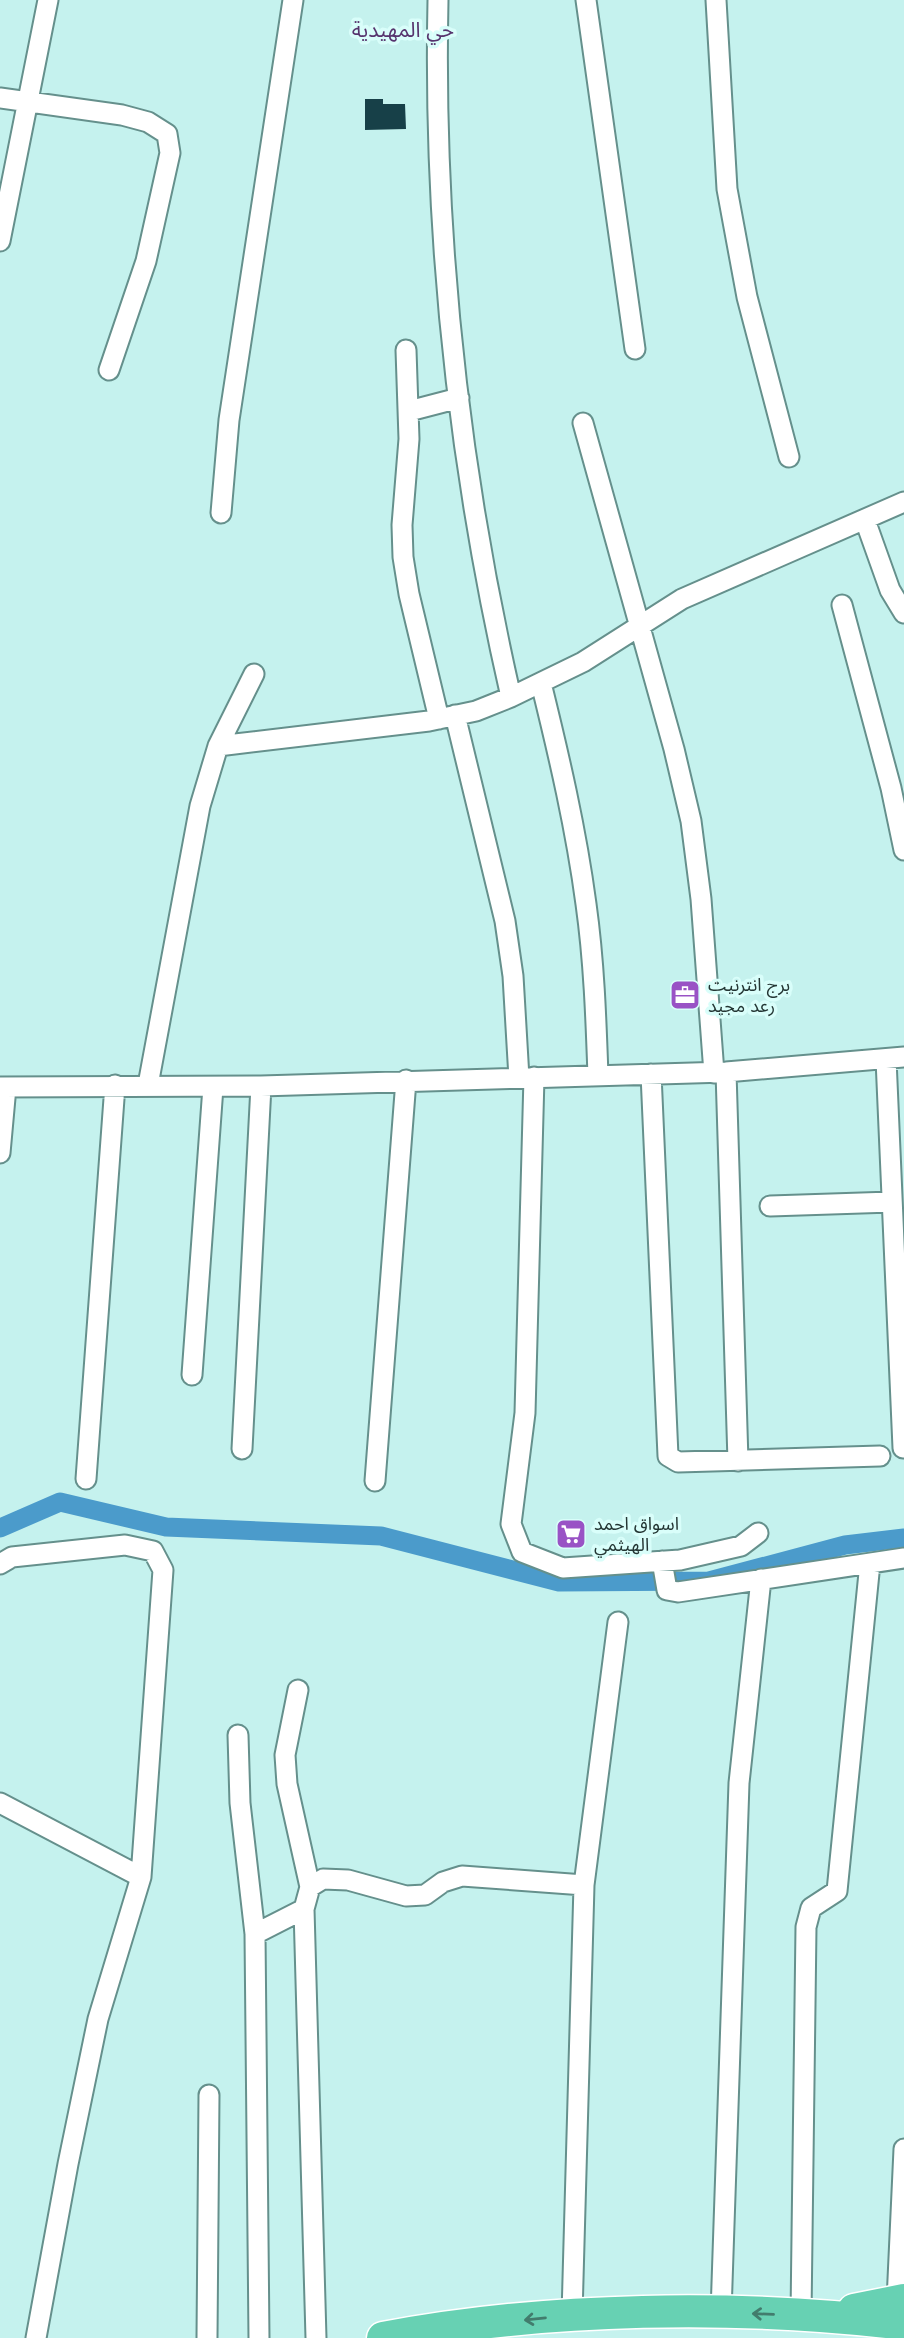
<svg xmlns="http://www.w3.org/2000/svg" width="904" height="2338" font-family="Arial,'Noto Sans Arabic',sans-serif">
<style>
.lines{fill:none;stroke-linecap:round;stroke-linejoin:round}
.canal{stroke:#4b9bcb;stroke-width:19}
.building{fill:#174048}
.minor-casing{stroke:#65908c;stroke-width:23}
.primary-casing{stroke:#fff;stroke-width:35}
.minor{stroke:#fff;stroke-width:19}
.primary{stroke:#67d1b3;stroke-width:32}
.oneway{stroke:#427c6d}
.labels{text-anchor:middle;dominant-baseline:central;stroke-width:7;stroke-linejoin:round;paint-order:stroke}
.poi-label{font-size:18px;fill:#243634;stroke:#d9fefa;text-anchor:start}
.quarter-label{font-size:21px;fill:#57356e;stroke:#d9fefa}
</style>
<rect width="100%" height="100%" fill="#c5f2ee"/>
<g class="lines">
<path class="canal" d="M0 1528 60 1502 166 1527 381 1536 559 1582 709 1581 845 1545 904 1538"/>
</g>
<path class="building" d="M365 99H383V104H405L406 129 365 130Z"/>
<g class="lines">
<g class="minor-casing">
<path id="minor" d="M438 0C433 234 459 470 511 697
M586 0 635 349
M716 0 727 189 747 297 789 457
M0 98 122 115 148 122 167 134 170 153 146 261 109 370
M0 241 48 0
M406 350 409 439 402 525 403 557 409 594 439 719
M409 411 459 398
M583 423 674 749 691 821 701 899 714 1073
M221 513 229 420 293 0
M865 520 890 590 904 613
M842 605 891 788 904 850
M541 683C559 756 576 829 586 904 594 961 596 1018 598 1076
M455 715 505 921 513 976 519 1078
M218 746 429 721 476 711 511 697 583 662 682 599 904 502
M886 1059 903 1448
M726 1072 738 1461
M651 1074 668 1456 678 1462 880 1456
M534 1077 525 1413 511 1524 522 1552 563 1568 680 1560 741 1546 758 1533
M148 1085 200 806 218 746 254 674
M0 1087 261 1086 726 1072 904 1057
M0 1153 6 1087
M770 1206 892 1202
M192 1375 213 1087
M242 1449 261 1086
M86 1479 115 1085
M375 1481 406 1080
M662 1561 667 1590 678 1592 904 1558
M0 1564 12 1557 125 1545 153 1551 163 1570 141 1877 98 2019 68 2164 36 2338
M298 1690 285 1755 287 1784 310 1887
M238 1735 240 1803 255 1934 259 2338
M0 1803 141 1877
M255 1934 304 1909
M897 2301 904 2149
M721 2313 739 1783 761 1579
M572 2315 584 1885 618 1622
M801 2315 806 1927 811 1908 837 1891 870 1563
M207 2338 209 2095
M316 2338 304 1909 310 1887 323 1879 348 1880 406 1896 425 1895 443 1882 462 1876 584 1885"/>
</g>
<g class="primary-casing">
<path id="primary" d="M854 2310 904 2300
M383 2338C547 2307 738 2304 904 2324"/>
</g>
<use href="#minor" class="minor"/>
<use href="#primary" class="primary"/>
</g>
<defs><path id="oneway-shaft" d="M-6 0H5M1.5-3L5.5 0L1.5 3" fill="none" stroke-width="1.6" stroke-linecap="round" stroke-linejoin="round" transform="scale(1.75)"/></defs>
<g class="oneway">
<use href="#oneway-shaft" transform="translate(763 2314) rotate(-178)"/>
<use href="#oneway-shaft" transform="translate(535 2319) rotate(174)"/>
</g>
<defs>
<g id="office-square" transform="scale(1.575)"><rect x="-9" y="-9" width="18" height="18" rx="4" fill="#9952c5" stroke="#d9fefa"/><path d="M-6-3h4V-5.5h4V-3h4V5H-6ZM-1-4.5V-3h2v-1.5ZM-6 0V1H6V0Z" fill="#fff"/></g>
<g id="supermarket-square" transform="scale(1.575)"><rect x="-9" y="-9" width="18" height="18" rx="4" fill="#9952c5" stroke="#d9fefa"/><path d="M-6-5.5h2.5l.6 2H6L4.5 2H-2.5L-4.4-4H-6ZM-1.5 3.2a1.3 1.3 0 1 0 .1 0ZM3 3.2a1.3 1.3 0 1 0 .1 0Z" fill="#fff"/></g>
</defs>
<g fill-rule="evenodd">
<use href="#office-square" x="685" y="995"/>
<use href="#supermarket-square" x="571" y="1534"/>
</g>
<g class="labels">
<g class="poi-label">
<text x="708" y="985">برج انترنيت<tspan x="708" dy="21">رعد مجيد</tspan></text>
<text x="594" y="1524">اسواق احمد<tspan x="594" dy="21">الهيثمي</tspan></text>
</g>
<g class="quarter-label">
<text x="403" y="29">حي المهيدية</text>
</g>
</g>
</svg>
